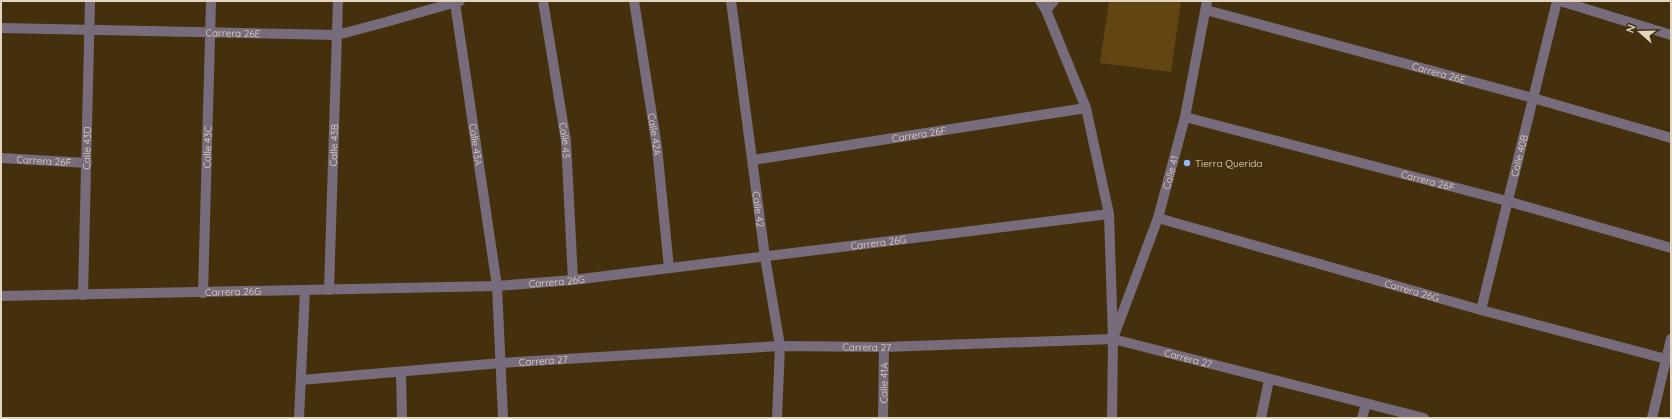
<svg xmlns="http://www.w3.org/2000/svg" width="1672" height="419" font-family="Quicksand,sans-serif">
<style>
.green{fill:#614614}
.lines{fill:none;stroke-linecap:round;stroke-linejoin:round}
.minor{stroke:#776c7b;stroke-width:10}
.poi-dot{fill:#8db9fc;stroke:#44300d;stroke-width:1.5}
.labels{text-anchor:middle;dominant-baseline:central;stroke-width:3;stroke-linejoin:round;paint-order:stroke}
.street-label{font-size:10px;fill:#e2d6c3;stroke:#44300d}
.poi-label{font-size:10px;fill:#e2d6c3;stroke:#44300d;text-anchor:start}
</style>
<rect width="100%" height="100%" fill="#44300d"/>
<path class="green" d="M1109 1H1181L1171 72 1100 63Z"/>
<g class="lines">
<g class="minor">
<path id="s1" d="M543 1 566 141 573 280"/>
<path id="s2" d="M634 1 657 147 669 268"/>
<path id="s3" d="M731 1 765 257 780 346 777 418"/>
<path d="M1040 1 1046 10 1086 108 1109 214 1113 339 1112 418"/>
<path d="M1560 1 1671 35"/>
<path id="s4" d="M455 3 497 286 503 418"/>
<path d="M1046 10 1054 1"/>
<path id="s5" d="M1206 10 1533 98 1671 138"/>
<path id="s6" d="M1 28 337 35 386 22 460 1"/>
<path id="s7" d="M1185 117 1507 201 1671 248"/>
<path id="s8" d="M1 158 87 163"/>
<path id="s9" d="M753 160 1086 108"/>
<path id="s10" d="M1158 218 1481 310 1666 359"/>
<path id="s11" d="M329 290 338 1"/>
<path id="s12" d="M203 293 211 1"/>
<path id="s13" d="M83 295 90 1"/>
<path id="s14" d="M1 296 497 286 573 280 1109 214"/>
<path id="s15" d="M1481 310 1557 1"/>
<path id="s16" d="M1115 333 1158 218 1185 117 1207 1"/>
<path d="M401 372 402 418"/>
<path id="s17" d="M301 380 501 363 780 346 884 347 1113 339 1424 418"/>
<path d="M299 418 305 290"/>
<path id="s18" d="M883 418 884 347"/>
<path d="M1261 418 1269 380"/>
<path d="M1362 418 1366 404"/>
<path d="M1652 418 1671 339"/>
</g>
</g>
<circle class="poi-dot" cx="1187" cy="163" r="4"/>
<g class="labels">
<g class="street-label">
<text stroke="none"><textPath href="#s6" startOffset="232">Carrera 26E</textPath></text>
<text stroke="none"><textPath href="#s5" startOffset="241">Carrera 26E</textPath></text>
<text stroke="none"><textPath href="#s2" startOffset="135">Calle 42A</textPath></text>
<text stroke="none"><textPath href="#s9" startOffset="168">Carrera 26F</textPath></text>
<text stroke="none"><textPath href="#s1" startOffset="141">Calle 43</textPath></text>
<text stroke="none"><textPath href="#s11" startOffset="145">Calle 43B</textPath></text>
<text stroke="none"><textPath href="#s4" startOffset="143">Calle 43A</textPath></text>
<text stroke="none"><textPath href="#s12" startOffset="146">Calle 43C</textPath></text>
<text stroke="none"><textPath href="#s13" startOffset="147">Calle 43D</textPath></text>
<text stroke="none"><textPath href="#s15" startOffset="159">Calle 40B</textPath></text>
<text stroke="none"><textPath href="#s8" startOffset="43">Carrera 26F</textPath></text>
<text stroke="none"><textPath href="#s16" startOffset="170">Calle 41</textPath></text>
<text stroke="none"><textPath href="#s7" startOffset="251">Carrera 26F</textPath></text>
<text stroke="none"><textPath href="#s3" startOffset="210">Calle 42</textPath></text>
<text stroke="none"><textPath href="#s14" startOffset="880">Carrera 26G</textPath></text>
<text stroke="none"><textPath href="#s14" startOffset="556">Carrera 26G</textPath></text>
<text stroke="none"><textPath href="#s10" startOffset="264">Carrera 26G</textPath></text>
<text stroke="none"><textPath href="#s14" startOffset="232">Carrera 26G</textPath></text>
<text stroke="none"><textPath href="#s17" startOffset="567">Carrera 27</textPath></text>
<text stroke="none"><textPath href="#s17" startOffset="891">Carrera 27</textPath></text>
<text stroke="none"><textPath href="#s17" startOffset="243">Carrera 27</textPath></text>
<text stroke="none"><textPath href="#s18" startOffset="35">Calle 41A</textPath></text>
</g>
<g class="poi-label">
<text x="1195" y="163">Tierra Querida</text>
</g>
</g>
<rect width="1672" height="419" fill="none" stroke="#e2d6c3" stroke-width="4"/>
<g transform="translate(1640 32) rotate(290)" stroke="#44300d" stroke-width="3" paint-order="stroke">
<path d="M0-3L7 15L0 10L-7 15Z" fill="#e2d6c3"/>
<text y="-6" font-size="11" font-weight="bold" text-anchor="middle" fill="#e2d6c3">N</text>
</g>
</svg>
